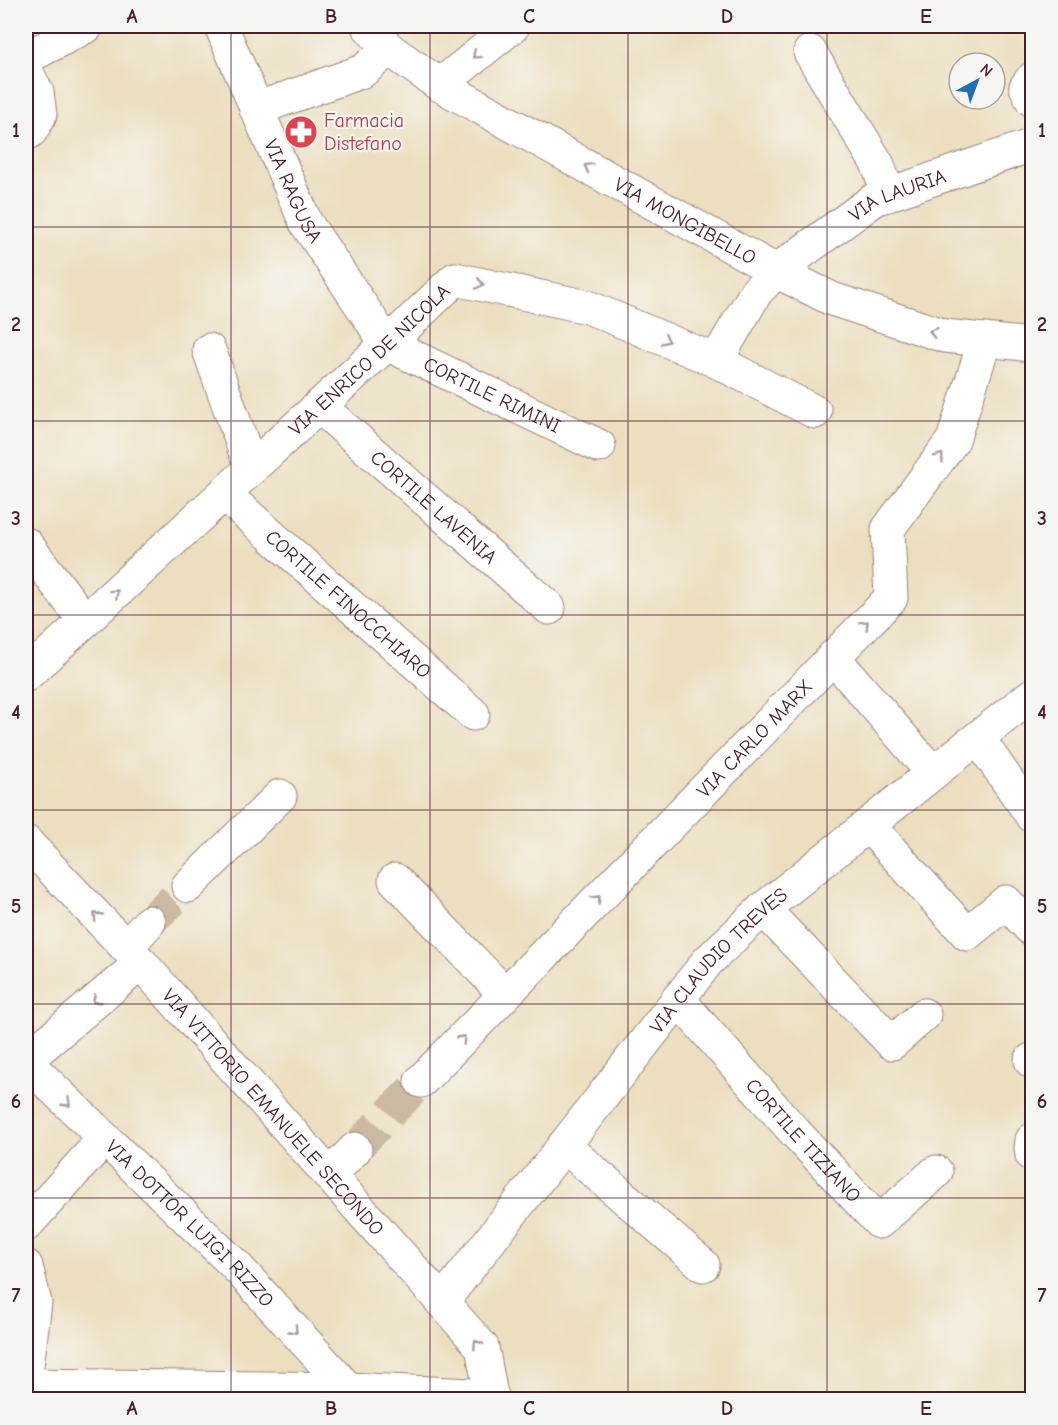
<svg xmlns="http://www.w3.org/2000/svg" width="1058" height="1425" font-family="'Comic Neue',sans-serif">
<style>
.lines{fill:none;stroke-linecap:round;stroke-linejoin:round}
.street-tunnel{stroke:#ccb9a1;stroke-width:33;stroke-dasharray:33 16;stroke-linecap:butt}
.street-casing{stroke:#9b7f75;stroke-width:35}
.secondary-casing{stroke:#9b7f75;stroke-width:35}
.street{stroke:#fff;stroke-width:33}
.secondary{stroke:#fff;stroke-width:33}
.oneway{stroke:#ae9aa0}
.grid{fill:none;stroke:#4a1f2b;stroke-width:1.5;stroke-opacity:0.55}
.labels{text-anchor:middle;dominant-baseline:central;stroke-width:4.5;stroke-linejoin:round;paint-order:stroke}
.health-label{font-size:20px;fill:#be3a42;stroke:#f6f6f2;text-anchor:start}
.street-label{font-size:20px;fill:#4a1f2b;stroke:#f6f6f2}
.neatline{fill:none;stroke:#4a1f2b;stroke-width:2}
.grid-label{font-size:20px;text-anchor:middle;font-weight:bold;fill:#4a1f2b}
</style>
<rect width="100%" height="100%" fill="#f6f6f2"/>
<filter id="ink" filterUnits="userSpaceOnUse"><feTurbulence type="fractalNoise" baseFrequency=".0167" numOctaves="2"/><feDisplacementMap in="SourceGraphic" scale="12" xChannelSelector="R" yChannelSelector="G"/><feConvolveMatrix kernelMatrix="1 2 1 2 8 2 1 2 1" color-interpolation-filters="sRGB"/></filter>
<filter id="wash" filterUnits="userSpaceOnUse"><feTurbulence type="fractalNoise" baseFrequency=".008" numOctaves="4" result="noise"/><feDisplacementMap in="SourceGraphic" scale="24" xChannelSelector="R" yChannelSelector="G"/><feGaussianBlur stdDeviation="1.35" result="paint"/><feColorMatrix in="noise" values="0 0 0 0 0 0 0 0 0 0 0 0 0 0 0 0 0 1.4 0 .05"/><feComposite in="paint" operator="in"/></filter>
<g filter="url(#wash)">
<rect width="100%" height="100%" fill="#ecdfbf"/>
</g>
<g filter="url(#ink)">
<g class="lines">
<path class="street-tunnel" d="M149 922 188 886
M355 1149 421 1081"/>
<g class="street-casing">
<g id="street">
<path id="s1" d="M221 26 306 223 387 344 599 446"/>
<path id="s2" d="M368 26 389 49 440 85 776 271 832 299 945 336 1032 345"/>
<path d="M810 52 878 165 888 195"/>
<path d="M26 58 87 26"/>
<path d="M26 71 37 92 40 115 31 131 26 134"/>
<path d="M1032 79 1026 87 1032 100"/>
<path d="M440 85 513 26"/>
<path d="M256 109 363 71 389 49"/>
<path d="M209 350 251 468"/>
<path d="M716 361 815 412"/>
<path id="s3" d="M319 406 549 608"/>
<path id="s4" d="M224 494 473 714"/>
<path d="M26 544 85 621"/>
<path id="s5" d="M26 675 387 344 455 279 588 307 716 361 756 292 776 271 875 199 1032 145"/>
<path d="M978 738 1032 816"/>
<path d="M933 773 1032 695"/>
<path d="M868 825 967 934 1006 902 1032 930"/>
<path d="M395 880 505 994"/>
<path d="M188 886 280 796"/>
<path d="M763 909 892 1043 924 1015"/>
<path d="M127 947 149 922"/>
<path id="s6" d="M678 999 793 1130 879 1222 936 1172"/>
<path d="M26 1060 141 963"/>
<path d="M1031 1060 1032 1062"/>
<path id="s7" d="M26 1062 236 1266 348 1389"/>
<path id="s8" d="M421 1081 891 598 888 529 953 440 985 340"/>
<path d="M1032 1140 1031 1148 1032 1155"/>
<path d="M564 1146 703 1265"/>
<path d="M330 1175 355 1149"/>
<path d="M26 1225 104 1139"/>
<path d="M26 1266 35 1303 26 1374"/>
<path id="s9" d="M442 1302 708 961 763 909 933 773 833 657"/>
</g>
</g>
<g class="secondary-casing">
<g id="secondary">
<path id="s10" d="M26 842 141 963 482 1347 492 1400"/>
<path d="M26 1385 348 1389 492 1396"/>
</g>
</g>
<use href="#street" class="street"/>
<use href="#secondary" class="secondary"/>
</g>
<defs><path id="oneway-chevron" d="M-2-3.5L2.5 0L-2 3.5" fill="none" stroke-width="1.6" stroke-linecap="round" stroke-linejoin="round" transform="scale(1.5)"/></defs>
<g class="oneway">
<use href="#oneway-chevron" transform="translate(476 55) rotate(140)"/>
<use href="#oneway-chevron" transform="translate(588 167) rotate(-151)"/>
<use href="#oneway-chevron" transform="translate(480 284) rotate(12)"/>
<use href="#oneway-chevron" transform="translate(933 332) rotate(-162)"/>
<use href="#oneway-chevron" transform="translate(666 340) rotate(23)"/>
<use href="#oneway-chevron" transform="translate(940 457) rotate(-54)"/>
<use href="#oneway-chevron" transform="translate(115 593) rotate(-42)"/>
<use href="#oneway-chevron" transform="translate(865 624) rotate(-45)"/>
<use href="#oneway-chevron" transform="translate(597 899) rotate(-46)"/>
<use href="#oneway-chevron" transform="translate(97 916) rotate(-134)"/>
<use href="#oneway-chevron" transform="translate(96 1000) rotate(140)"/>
<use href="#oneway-chevron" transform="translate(462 1039) rotate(-46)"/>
<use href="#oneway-chevron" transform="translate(67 1103) rotate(44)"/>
<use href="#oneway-chevron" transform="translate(294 1330) rotate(47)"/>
<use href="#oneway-chevron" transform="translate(477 1344) rotate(-123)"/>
</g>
</g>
<path class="grid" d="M231 26V1400M430 26V1400M628 26V1400M827 26V1400M26 227H1032M26 421H1032M26 615H1032M26 810H1032M26 1004H1032M26 1198H1032"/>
<defs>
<g id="pharmacy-disc" transform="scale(1.725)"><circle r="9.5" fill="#e0444e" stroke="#f6f6f2"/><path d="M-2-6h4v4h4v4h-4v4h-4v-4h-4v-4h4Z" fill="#fff"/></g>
</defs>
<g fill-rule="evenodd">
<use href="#pharmacy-disc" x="301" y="132"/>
</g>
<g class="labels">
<g class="health-label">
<text x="324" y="120">Farmacia<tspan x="324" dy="23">Distefano</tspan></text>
</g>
<g class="street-label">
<text stroke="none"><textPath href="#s1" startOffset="180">VIA RAGUSA</textPath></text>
<text stroke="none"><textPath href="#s5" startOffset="1112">VIA LAURIA</textPath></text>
<text stroke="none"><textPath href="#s2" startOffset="374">VIA MONGIBELLO</textPath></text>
<text stroke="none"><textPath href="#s5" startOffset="466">VIA ENRICO DE NICOLA</textPath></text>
<text stroke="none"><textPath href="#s1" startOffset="477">CORTILE RIMINI</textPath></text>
<text stroke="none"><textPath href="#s3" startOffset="153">CORTILE LAVENIA</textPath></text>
<text stroke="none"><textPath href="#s4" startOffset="166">CORTILE FINOCCHIARO</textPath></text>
<text stroke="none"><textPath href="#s8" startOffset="478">VIA CARLO MARX</textPath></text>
<text stroke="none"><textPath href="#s9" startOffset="440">VIA CLAUDIO TREVES</textPath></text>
<text stroke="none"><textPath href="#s10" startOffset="366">VIA VITTORIO EMANUELE SECONDO</textPath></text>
<text stroke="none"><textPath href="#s6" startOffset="189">CORTILE TIZIANO</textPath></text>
<text stroke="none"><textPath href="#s7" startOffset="230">VIA DOTTOR LUIGI RIZZO</textPath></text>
</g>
</g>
<rect width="1058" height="1425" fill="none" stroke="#f6f6f2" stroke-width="66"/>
<g transform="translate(977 81) rotate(41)"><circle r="28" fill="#f6f6f2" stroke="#b1a0a2" stroke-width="1.5"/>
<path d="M0-4.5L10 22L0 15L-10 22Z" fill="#1f6fb2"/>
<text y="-9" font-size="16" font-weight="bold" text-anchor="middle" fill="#4a1f2b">N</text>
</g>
<rect x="33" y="33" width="992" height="1359" class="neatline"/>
<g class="grid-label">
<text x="132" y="23">A</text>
<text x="331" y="23">B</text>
<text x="529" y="23">C</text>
<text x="727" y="23">D</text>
<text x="926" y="23">E</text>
<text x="16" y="137">1</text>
<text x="1042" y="137">1</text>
<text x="16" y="331">2</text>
<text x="1042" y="331">2</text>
<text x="16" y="525">3</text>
<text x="1042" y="525">3</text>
<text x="16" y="719">4</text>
<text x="1042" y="719">4</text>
<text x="16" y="913">5</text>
<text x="1042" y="913">5</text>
<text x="16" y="1108">6</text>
<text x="1042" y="1108">6</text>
<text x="16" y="1302">7</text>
<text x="1042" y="1302">7</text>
<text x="132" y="1415">A</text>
<text x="331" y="1415">B</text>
<text x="529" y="1415">C</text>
<text x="727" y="1415">D</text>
<text x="926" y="1415">E</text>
</g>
</svg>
